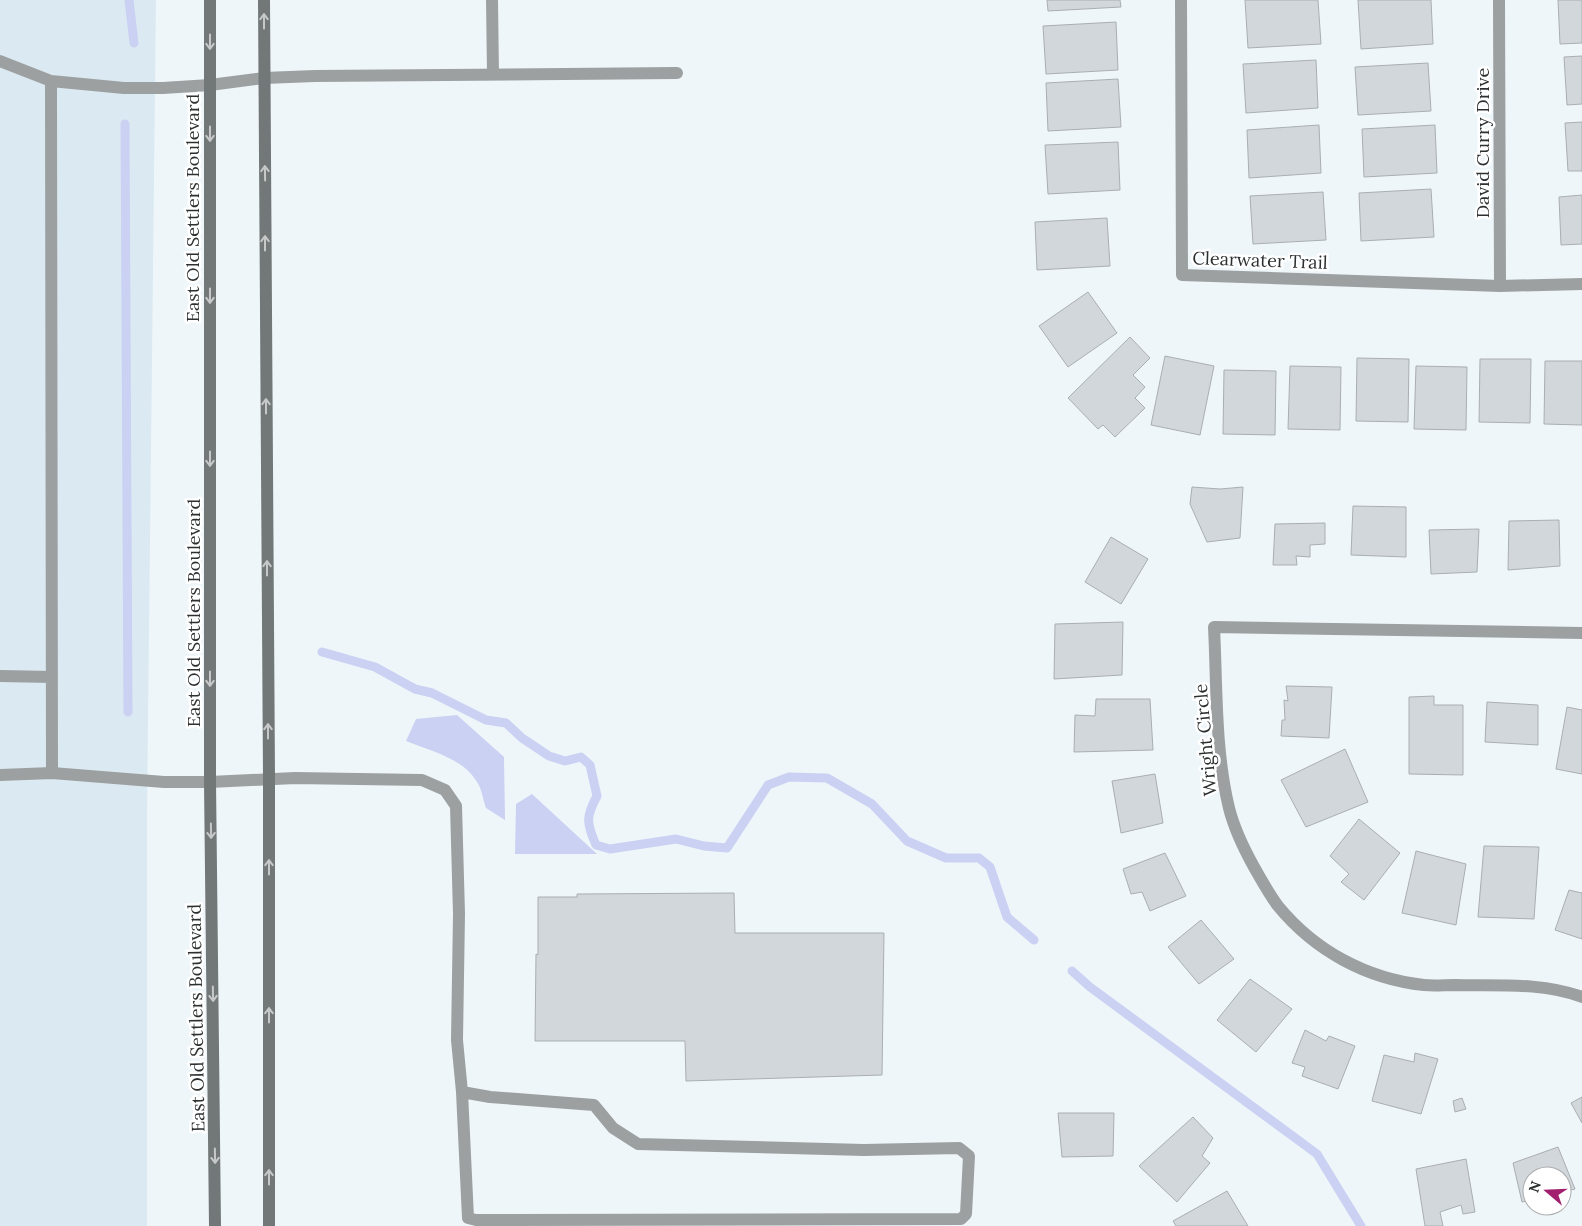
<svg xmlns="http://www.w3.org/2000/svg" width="1582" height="1226" font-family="Lora,serif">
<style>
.built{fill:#dbeaf2}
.water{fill:#cad1f2}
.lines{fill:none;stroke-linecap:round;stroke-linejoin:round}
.stream{stroke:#cad1f2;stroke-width:9}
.building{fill:#d2d7dc;stroke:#aaaeb3}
.service{stroke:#9ca0a0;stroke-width:12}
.minor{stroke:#9ca0a0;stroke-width:12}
.secondary{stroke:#727777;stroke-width:12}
.oneway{stroke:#c7c9c9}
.labels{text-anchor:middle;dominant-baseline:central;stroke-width:5;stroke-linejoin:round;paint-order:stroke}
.street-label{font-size:18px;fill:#2d3031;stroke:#fff}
</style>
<rect width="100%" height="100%" fill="#eff6fa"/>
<path class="built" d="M0 0H156L147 817V1226H0Z"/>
<path class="water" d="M457 715 504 757 505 820 486 808C483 800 482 789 477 782 463 758 430 751 406 741L416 719Z
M532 794 597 854H515L516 804Z"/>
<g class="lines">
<path class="stream" d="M129 0 134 43
M125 124 128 712
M322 652 375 667 415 689 432 693 486 720 506 723 522 738 549 756 565 761 581 757 590 765 597 796C586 816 586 823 596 845L610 849 676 839 704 846 727 848 768 785 789 777 827 778 872 804 907 841 946 858H979L990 867 1007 917 1034 940
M1072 971 1090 987 1317 1154 1361 1226"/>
</g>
<path class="building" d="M1047 0H1120L1121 7 1048 11Z
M1245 0H1318L1321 44 1248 48Z
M1358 0H1431L1433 44 1361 49Z
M1558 0H1582V43L1560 44Z
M1116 22 1118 70 1046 74 1043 26Z
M1582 56V104L1567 105 1564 57Z
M1316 60 1318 108 1246 113 1243 64Z
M1428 63 1431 111 1358 115 1355 67Z
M1118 79 1121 127 1048 131 1046 83Z
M1582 122V171H1568L1565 123Z
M1319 125 1321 173 1249 178 1247 130Z
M1435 125 1437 173 1364 177 1362 129Z
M1118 142 1120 190 1048 194 1045 145Z
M1431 189 1434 237 1361 241 1359 193Z
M1323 192 1326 240 1253 244 1250 196Z
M1582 195V244L1561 245 1559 197Z
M1107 218 1110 266 1037 270 1035 222Z
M1088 292 1117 333 1068 367 1039 326Z
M1130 337 1150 358 1133 375 1145 387 1135 398 1145 408 1115 437 1103 425 1098 429 1068 398Z
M1165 356 1214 366 1200 435 1151 425Z
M1357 358 1409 359 1408 422 1356 421Z
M1480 359H1531L1530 423 1479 422Z
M1545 361H1582V425L1544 424Z
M1290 366 1341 367 1340 430 1288 429Z
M1416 366 1467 367 1466 430 1414 429Z
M1224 370 1276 371 1275 435 1223 434Z
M1192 487 1220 489 1243 487 1240 538 1207 542 1190 504Z
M1353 506 1406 507V557L1351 555Z
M1559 520 1560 566 1508 570 1509 521Z
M1325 523V544L1310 545V557L1296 556 1297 565H1273L1275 524Z
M1479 529 1477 572 1431 574 1429 530Z
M1111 537 1148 559 1121 604 1085 582Z
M1123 622 1122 675 1054 679 1055 624Z
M1286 686 1332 687 1329 738 1281 736 1282 720H1285L1284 700 1288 701Z
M1434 696V705H1463V775L1409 774V697Z
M1096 699H1150L1153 750 1074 752 1075 715 1095 716Z
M1487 702 1538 705V745L1485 742Z
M1567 707 1582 710V774L1556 769Z
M1345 749 1368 802 1306 827 1281 780Z
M1155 774 1163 823 1121 833 1112 781Z
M1359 819 1400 853 1364 900 1341 882 1349 874 1330 856Z
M1484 846 1539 847 1534 919 1478 917Z
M1416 851 1466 864 1456 925 1402 913Z
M1165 853 1186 896 1150 911 1142 892 1131 894 1123 869Z
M1569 890 1582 893V939L1555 930Z
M734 893 735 933H884L882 1075 686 1081 685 1041H535L536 954 538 955V897H577V894Z
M1201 920 1234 959 1199 984 1168 947Z
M1250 979 1292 1009 1256 1052 1217 1020Z
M1305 1030 1326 1041 1329 1036 1355 1046 1338 1089 1302 1076 1305 1067 1292 1063Z
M1415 1053 1438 1059 1421 1114 1372 1101 1384 1055 1414 1062Z
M1582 1097V1123L1571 1103Z
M1462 1098 1466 1109 1455 1112 1453 1101Z
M1058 1113H1114L1113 1156 1062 1157Z
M1193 1117 1213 1138 1202 1156 1210 1163 1177 1202 1139 1166Z
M1558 1147 1575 1189 1562 1192V1176H1532V1200L1522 1202 1513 1163Z
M1466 1159 1475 1212 1463 1214 1461 1205 1440 1212 1443 1226H1425L1416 1169Z
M1227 1191 1248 1226H1176L1173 1221Z"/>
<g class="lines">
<path class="service" d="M492 0 493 74
M0 61 51 81 124 88H163L210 85 264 78 315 76 677 73
M51 81 52 773
M0 676 52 677
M0 775 52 773 164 782H210L295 778 422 780 445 790 456 806 459 914 457 1040 462 1092 490 1097 594 1105 613 1128 638 1144 864 1150 959 1148 969 1156 966 1214 961 1219 476 1220 468 1218 462 1092"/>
<path class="minor" d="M1181 0 1182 275 1500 286 1582 284
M1499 0 1500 286
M1582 633 1214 627C1217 687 1215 750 1229 808 1234 828 1244 849 1254 867 1262 881 1269 894 1278 906 1315 951 1367 979 1424 985 1434 986 1445 985 1455 985 1497 986 1542 982 1582 997"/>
<path class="secondary" d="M210 0V782L215 1226
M264 0 269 779V1226"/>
</g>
<defs><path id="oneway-shaft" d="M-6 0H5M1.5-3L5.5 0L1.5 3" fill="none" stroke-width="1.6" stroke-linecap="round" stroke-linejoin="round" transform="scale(1.25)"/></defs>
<g class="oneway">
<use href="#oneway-shaft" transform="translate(264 21) rotate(-90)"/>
<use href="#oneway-shaft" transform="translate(210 42) rotate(90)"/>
<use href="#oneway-shaft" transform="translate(210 134) rotate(90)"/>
<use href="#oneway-shaft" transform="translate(265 173) rotate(-91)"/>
<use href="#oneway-shaft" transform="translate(265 243) rotate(-90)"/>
<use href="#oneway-shaft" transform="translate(210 296) rotate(90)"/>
<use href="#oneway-shaft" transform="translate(266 406) rotate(-90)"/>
<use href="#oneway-shaft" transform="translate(210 459) rotate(90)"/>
<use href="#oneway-shaft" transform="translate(267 568) rotate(-90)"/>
<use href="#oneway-shaft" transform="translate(210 679) rotate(90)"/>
<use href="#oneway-shaft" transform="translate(268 731) rotate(-90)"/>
<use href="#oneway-shaft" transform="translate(211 831) rotate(89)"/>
<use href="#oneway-shaft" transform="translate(269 867) rotate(-90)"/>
<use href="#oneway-shaft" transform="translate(213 994) rotate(89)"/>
<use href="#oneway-shaft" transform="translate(269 1015) rotate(-90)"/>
<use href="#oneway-shaft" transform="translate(215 1156) rotate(89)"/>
<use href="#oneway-shaft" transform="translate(269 1177) rotate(-90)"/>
</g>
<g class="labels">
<g class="street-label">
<text transform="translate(1482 143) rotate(-90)">David Curry Drive</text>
<text transform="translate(192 208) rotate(-90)">East Old Settlers Boulevard</text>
<text transform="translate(1260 260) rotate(2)">Clearwater Trail</text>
<text transform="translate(193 613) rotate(-90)">East Old Settlers Boulevard</text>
<text transform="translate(1205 740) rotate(-95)">Wright Circle</text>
<text transform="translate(196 1018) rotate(-91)">East Old Settlers Boulevard</text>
</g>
</g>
<g transform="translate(1547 1191) rotate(289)"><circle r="24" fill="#ffffff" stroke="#abacad"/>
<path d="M0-4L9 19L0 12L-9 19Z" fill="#a21f6f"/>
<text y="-8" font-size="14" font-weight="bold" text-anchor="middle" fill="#2d3031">N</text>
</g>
</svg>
